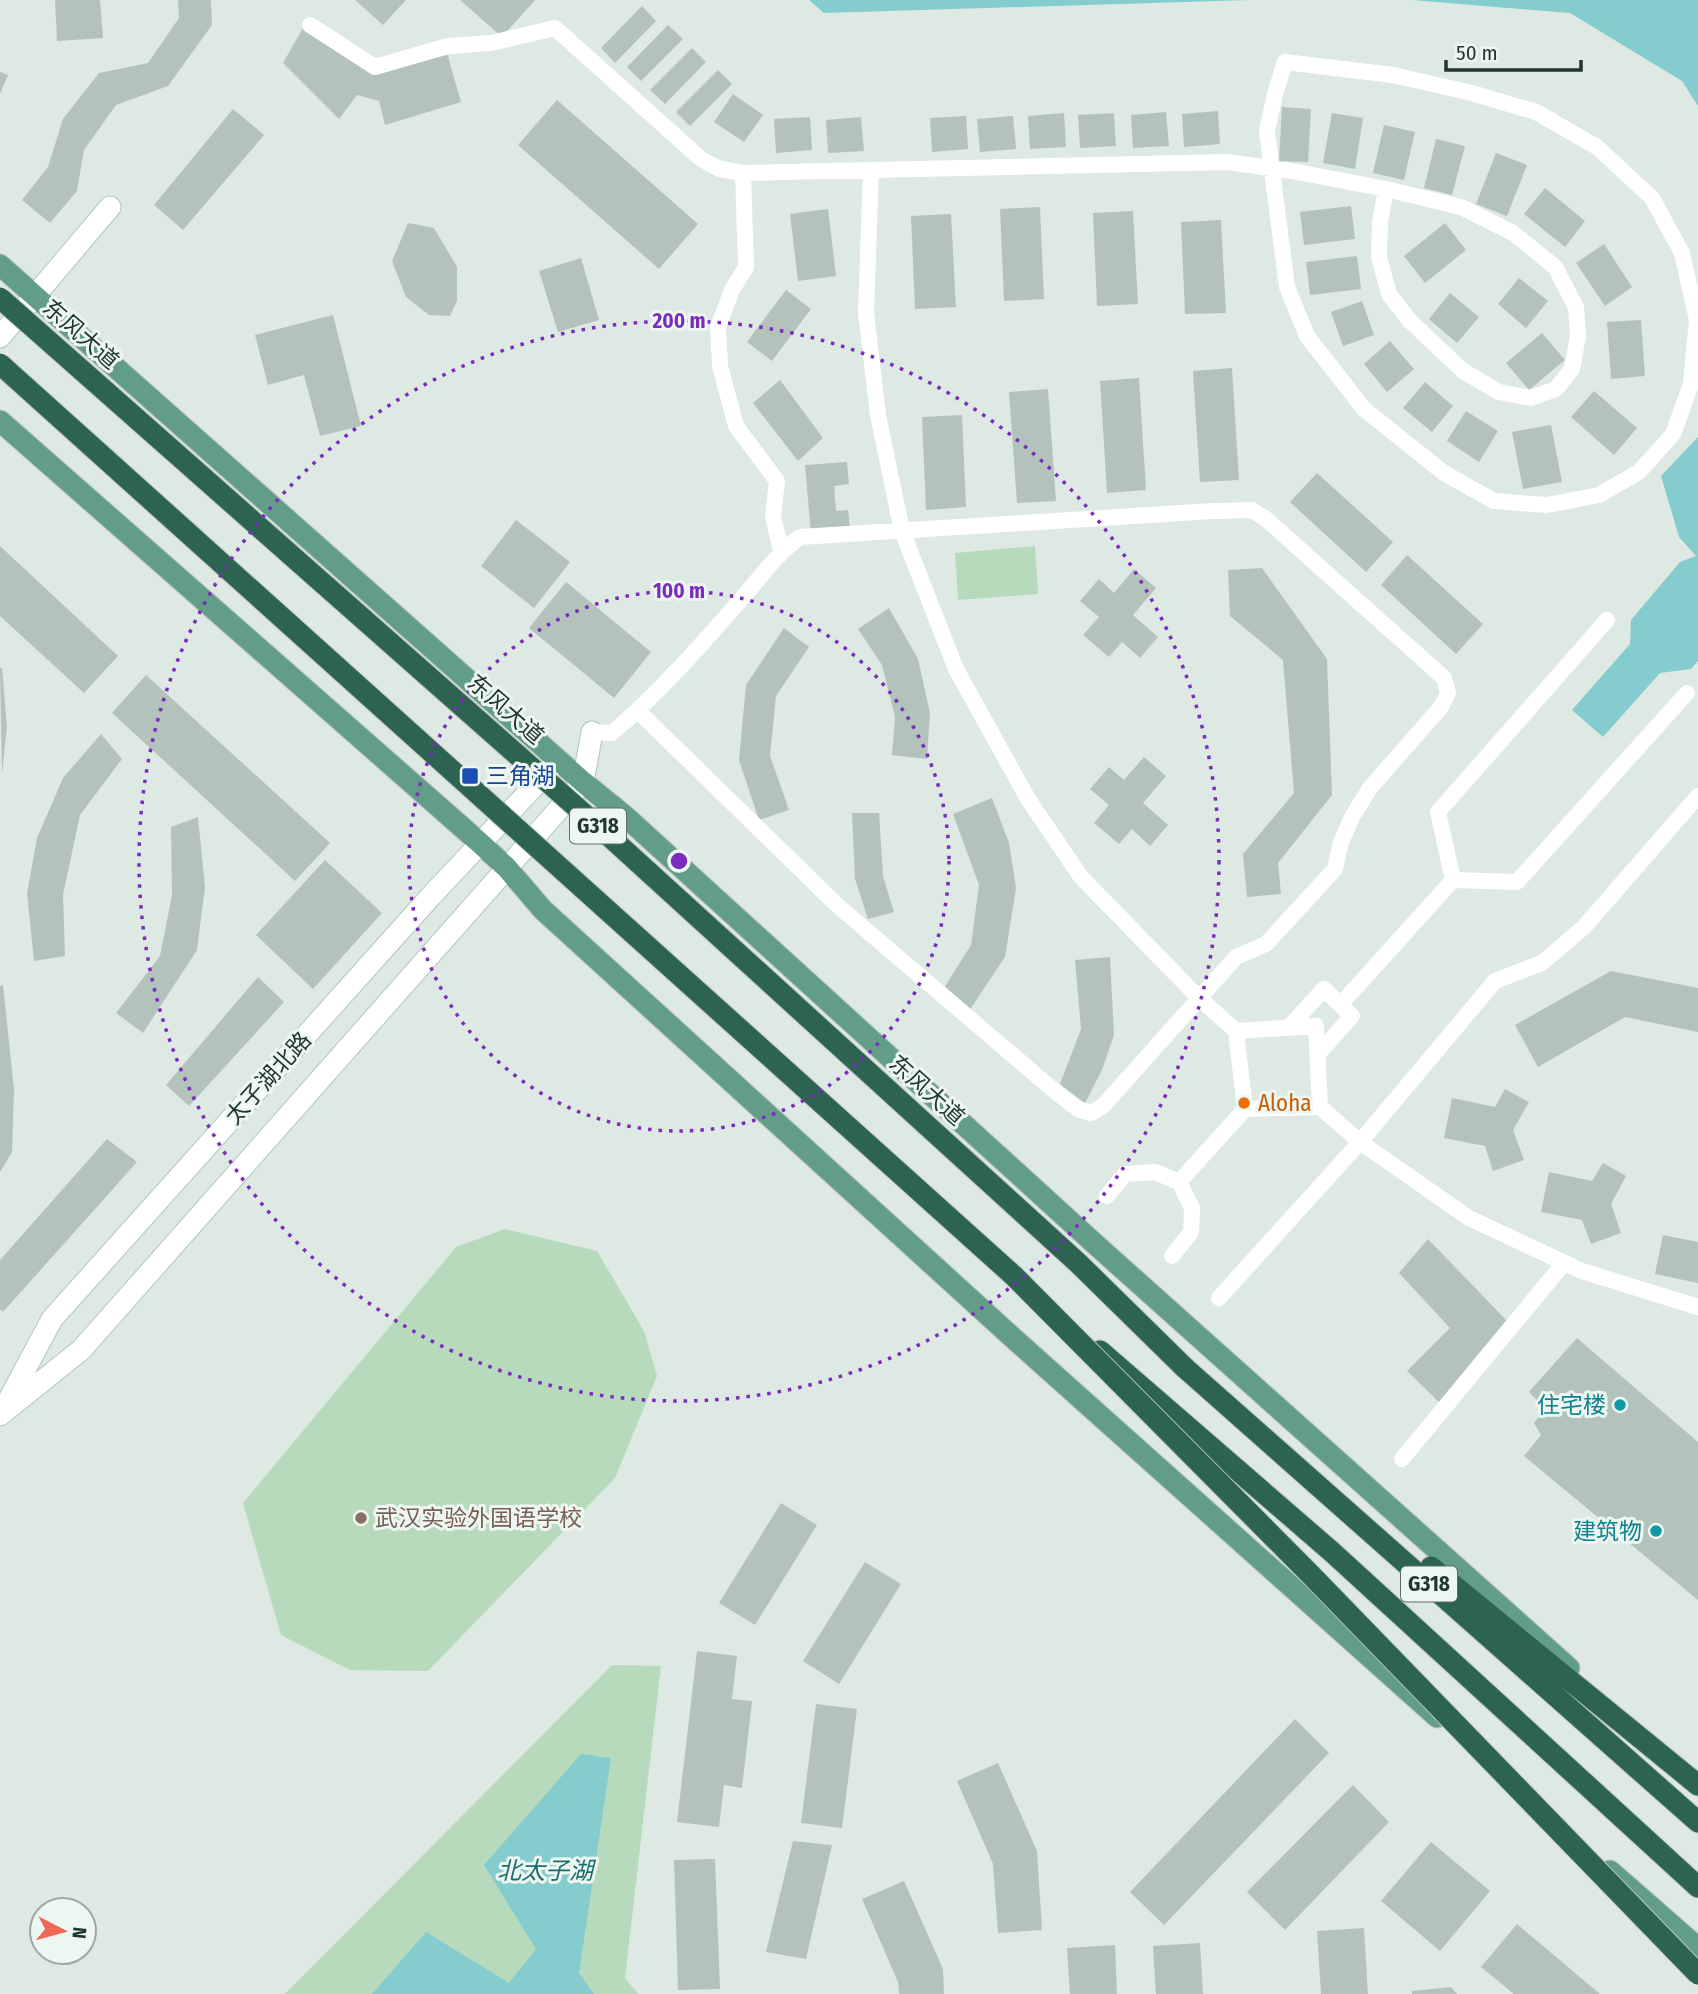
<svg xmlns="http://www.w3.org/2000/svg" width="1698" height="1994" font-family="'Fira Sans Condensed','Noto Sans SC',sans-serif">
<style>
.green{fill:#b6dabb}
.water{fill:#85ccce}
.building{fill:#b3c3bb}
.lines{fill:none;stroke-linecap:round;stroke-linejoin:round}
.secondary-casing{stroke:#b1c8bd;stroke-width:23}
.primary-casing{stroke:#bcc3c0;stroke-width:23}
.highway-casing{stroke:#bcc3c0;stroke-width:23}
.street{stroke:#fff;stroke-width:16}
.secondary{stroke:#fff;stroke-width:21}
.primary{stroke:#629e87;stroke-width:21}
.highway{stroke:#2c6351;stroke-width:21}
.highway-bridge-casing{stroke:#bcc3c0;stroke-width:23;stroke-linecap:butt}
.highway-bridge{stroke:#2c6351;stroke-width:21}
.ring{fill:none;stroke:#7b2cbf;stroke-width:3.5;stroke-dasharray:3.5 7}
.transit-dot{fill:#1a4fb4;stroke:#edf6f0;stroke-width:2.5}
.food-dot{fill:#e8710a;stroke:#edf6f0;stroke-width:2.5}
.culture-dot{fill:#0f9aa8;stroke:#edf6f0;stroke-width:2.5}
.education-dot{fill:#8d6e63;stroke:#edf6f0;stroke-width:2.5}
.labels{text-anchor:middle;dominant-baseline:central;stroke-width:6;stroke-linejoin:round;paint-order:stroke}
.shield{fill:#edf6f0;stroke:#5d7068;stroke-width:2}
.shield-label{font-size:21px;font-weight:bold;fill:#1f372e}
.street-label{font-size:23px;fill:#1f372e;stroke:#edf6f0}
.transit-label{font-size:23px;fill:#164399;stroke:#edf6f0;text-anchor:start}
.food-label{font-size:23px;fill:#c56008;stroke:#edf6f0;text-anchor:start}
.culture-label{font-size:23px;fill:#0d838f;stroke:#edf6f0;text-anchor:end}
.education-label{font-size:23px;fill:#785e54;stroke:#edf6f0;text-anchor:start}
.water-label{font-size:24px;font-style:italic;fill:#1c6e71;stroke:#edf6f0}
.centre{fill:#7b2cbf;stroke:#edf6f0;stroke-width:3.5}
.ring-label{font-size:21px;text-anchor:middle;font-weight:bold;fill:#7b2cbf;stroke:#edf6f0;stroke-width:6;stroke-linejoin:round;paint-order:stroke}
</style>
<rect width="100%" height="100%" fill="#dde9e2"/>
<path class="green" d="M1035 546 1038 594 958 600 955 553Z
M505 1229 597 1251 644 1331 657 1376 615 1478 428 1671 350 1670 281 1635 243 1503 456 1247Z
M612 1665 661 1666 625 1978 638 1994H285Z"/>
<path class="water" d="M809 0H1249L824 13Z
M1412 0H1698V106L1682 81 1570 13Z
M1698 437V661L1691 669 1660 673 1603 737 1572 710 1630 644 1631 620 1680 562 1696 556 1679 537 1661 476Z
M581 1754 611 1758 579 1973 594 1994H372L426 1932 509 1983 536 1949 484 1865Z"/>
<path class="building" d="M55 0H100L103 38 57 41Z
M178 0H211L212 25 168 86 116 105 84 150 77 191 50 223 22 200 48 167 63 119 99 73 148 63 179 18Z
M355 0H406L383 25Z
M460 0H535L502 37Z
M642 6 656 21 615 63 601 48Z
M668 25 683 39 641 81 627 67Z
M304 26 374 74 447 53 461 102 385 125 379 101 357 95 339 119 283 63Z
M692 48 706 62 665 104 650 90Z
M718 70 732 84 690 126 676 112Z
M0 72 8 75 0 94Z
M733 94 763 115 744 142 714 122Z
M557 100 698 224 659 269 518 145Z
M1282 107 1311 109 1308 162 1279 161Z
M233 109 264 135 183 230 154 205Z
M1218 111 1220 144 1184 147 1182 114Z
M1166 112 1169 146 1133 148 1131 115Z
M1064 113 1066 147 1030 149 1028 116Z
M1114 113 1116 146 1080 148 1078 115Z
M1332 113 1363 118 1355 169 1323 163Z
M966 116 968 149 932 152 930 118Z
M1013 116 1016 149 980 152 977 119Z
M810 117 812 150 776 153 774 119Z
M861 117 864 151 828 153 826 120Z
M1384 125 1415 132 1404 180 1373 173Z
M1436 139 1465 146 1452 195 1424 188Z
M1496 153 1527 165 1507 216 1476 204Z
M1545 188 1585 221 1565 247 1524 214Z
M1351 206 1355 239 1304 245 1300 212Z
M1040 207 1044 299 1004 301 1000 209Z
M828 209 836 276 798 281 790 214Z
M1133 211 1138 304 1097 306 1093 213Z
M951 214 956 307 915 309 911 216Z
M1221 220 1226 313 1185 314 1181 222Z
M408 223 434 228 457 267V301L450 316 429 315 406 297 392 261Z
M1445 223 1466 250 1425 283 1404 256Z
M1604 244 1632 287 1605 306 1576 263Z
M1357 256 1361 289 1310 295 1306 262Z
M581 258 599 320 558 332 539 271Z
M1519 278 1548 301 1526 328 1498 304Z
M786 290 811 309 772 361 747 342Z
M1450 293 1479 317 1457 343 1429 319Z
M1362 301 1374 335 1343 346 1331 312Z
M333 315 361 426 320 436 304 375 268 385 255 335Z
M1641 320 1645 376 1611 379 1607 322Z
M1542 333 1565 360 1529 390 1506 363Z
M1390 341 1414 369 1387 392 1364 364Z
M1232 368 1239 480 1200 482 1193 371Z
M1139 378 1146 490 1107 493 1100 381Z
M780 380 823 438 798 461 753 403Z
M1425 382 1453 406 1432 432 1403 408Z
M1048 389 1056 501 1017 503 1009 392Z
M1594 391 1637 428 1614 455 1571 417Z
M1466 411 1498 431 1479 462 1447 441Z
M962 415 966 507 926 510 922 417Z
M1551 425 1562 482 1523 489 1512 432Z
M847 462 849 484 834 486 836 511 848 510 850 529 811 533 805 465Z
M1317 473 1393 542 1366 572 1290 502Z
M516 520 570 562 534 608 481 566Z
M0 546 118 656 84 693 0 616Z
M1407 555 1483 624 1456 654 1381 585Z
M1262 568 1327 659 1332 795 1278 863 1281 894 1247 897 1243 854 1294 793 1283 660 1230 616 1228 570Z
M1134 569 1156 588 1133 615 1158 637 1140 658 1122 642 1109 657 1083 635 1099 617 1080 601 1099 579 1114 593Z
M566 582 651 652 614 698 529 628Z
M889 608 918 659 930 713 927 759 892 755 895 717 882 665 858 629Z
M784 628 809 647 776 696 770 756 789 810 759 820 739 760 746 685Z
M0 668H2L7 726 2 774Z
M146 675 330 843 295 881 112 713Z
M101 734 122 759 80 815 63 895 65 956 34 961 27 893 37 838 63 778Z
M1144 757 1166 776 1143 803 1168 825 1150 846 1132 829 1119 844 1094 823 1109 805 1090 789 1109 767 1124 780Z
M992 798 1009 843 1016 888 1005 957 969 1011 944 988 971 945 979 885 953 814Z
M852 813H879L883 876 894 912 868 919 855 879Z
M198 817 205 887 197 950 143 1033 116 1013 160 956 172 895 171 827Z
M325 860 382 913 313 989 256 935Z
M1110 957 1114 1035 1102 1070 1085 1103 1060 1084 1081 1029 1075 960Z
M1611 971 1698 988V1032L1625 1017 1538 1067 1515 1025Z
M258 977 284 1002 189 1106 166 1085Z
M3 985 14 1090 12 1152 0 1172V986Z
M1505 1089 1529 1102 1513 1130 1524 1160 1493 1171 1485 1146 1444 1138 1452 1098 1495 1107Z
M107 1139 137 1162 3 1312 0 1309V1260Z
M1603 1163 1626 1176 1611 1204 1621 1233 1591 1244 1582 1220 1541 1212 1549 1172 1592 1181Z
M1663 1235 1698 1242V1283L1655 1274Z
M1428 1239 1508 1322 1439 1402 1407 1371 1450 1328 1399 1273Z
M1577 1338 1698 1442V1600L1524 1456 1541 1435 1534 1423 1545 1409 1529 1392Z
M781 1503 817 1525 755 1625 719 1603Z
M865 1562 901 1584 839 1684 803 1661Z
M697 1651 737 1656 732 1699 752 1701 742 1788 724 1785 719 1827 677 1822Z
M816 1704 857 1709 842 1828 801 1823Z
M1295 1719 1329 1753 1164 1925 1130 1892Z
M998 1763 1037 1851 1042 1930 998 1933 993 1864 957 1781Z
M1353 1785 1389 1822 1285 1930 1247 1892Z
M793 1841 832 1845 806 1959 766 1952Z
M1431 1842 1490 1891 1440 1951 1381 1901Z
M715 1859 720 1989 678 1990 674 1860Z
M904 1881 943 1969 944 1994H899L898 1982 862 1899Z
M1517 1924 1600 1994H1514L1481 1967Z
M1364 1928 1368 1994H1321L1317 1931Z
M1200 1943 1203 1994H1156L1153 1946Z
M1115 1945 1117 1994H1070L1067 1948Z
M1451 1987 1457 1994H1412V1991Z"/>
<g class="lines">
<g class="secondary-casing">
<path id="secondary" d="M0 337 110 207
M6 1405 52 1319 431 896 555 764
M0 1415 81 1350 583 782 592 732"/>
</g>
<g class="primary-casing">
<path id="primary" d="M0 265 583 782 626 817 1095 1244 1569 1668
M0 421 480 843 507 868 543 910 1012 1337 1437 1717
M1610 1871 1698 1948"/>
</g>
<g class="highway-casing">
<path id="highway" d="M1100 1351 1332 1552 1698 1887
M1185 1368 1698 1822
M1431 1567 1698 1785"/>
</g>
<path class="street" d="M310 25 375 67 448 46 491 43 555 28 701 159 720 169 743 173 1227 162 1292 171 1386 189 1461 207 1513 233 1555 267 1576 307 1578 336 1572 369 1556 389 1531 398 1499 392 1463 371 1409 320 1389 294 1379 257 1380 222 1386 189
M1285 62 1393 75 1472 93 1536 112 1597 147 1652 198 1682 253 1697 320 1691 384 1673 434 1639 472 1599 495 1547 505 1494 501 1444 473 1364 409 1307 336 1287 287 1267 131 1275 94Z
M871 171 866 313 878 415 902 531 956 669 1028 799 1081 877 1199 998 1236 1031
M743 173 746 267 732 290 718 327 720 366 736 426 777 481 773 516 781 551
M592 732 612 733C660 692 703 643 744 596 762 575 777 554 800 537L1213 511 1252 510 1266 519 1444 678 1448 693 1441 707 1370 788 1352 817 1341 842 1335 869 1266 944 1236 957 1103 1106 1091 1113 1078 1109 1057 1093 838 906 638 711
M1453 880 1438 812 1607 620
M1340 1005 1453 880 1517 882 1687 693
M1289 1027 1324 989 1352 1016 1318 1054
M1320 1107 1360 1142 1469 1218 1582 1271 1698 1307
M1179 1182 1245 1109 1320 1107 1316 1026 1236 1031 1245 1109
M1107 1196 1125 1174 1155 1172 1179 1182 1192 1208 1191 1232 1172 1256
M1219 1298 1360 1142 1495 981 1542 963 1584 927 1698 796
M1402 1459 1564 1263"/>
<use href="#secondary" class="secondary"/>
<use href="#primary" class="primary"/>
<use href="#highway" class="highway"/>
<g class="highway-bridge-casing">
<path id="highway-bridge" d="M0 298 609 836 1078 1263 1185 1368
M0 364 1014 1276 1311 1575 1698 1974"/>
</g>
<use href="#highway-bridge" class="highway-bridge"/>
</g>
<g class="ring">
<circle cx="679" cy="861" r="270"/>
<circle cx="679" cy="861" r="540"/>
</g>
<rect class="transit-dot" x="461" y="767" width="18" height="18" rx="3.5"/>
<circle class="food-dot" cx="1244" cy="1103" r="7"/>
<g class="culture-dot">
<circle cx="1620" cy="1405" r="7"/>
<circle cx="1656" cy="1531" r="7"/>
</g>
<circle class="education-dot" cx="361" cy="1518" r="7"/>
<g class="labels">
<g class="shield">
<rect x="570" y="808.5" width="56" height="35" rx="5"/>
<rect x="1401" y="1566.5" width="56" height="35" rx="5"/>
</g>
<g class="shield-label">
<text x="598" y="826">G318</text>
<text x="1429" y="1584">G318</text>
</g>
<g class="street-label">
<text transform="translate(81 334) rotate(41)">东风大道</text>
<text transform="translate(506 709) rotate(41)">东风大道</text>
<text transform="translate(268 1078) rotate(-48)">太子湖北路</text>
<text transform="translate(927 1090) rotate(42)">东风大道</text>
</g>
<g class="transit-label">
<text x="486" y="776">三角湖</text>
</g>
<g class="food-label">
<text x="1258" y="1103">Aloha</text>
</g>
<g class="culture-label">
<text x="1606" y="1405">住宅楼</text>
<text x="1642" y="1531">建筑物</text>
</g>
<g class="education-label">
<text x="375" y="1518">武汉实验外国语学校</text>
</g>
<g class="water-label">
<text x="545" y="1871">北太子湖</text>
</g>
</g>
<circle cx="679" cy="861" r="10" class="centre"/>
<g class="ring-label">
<text x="679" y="328">200 m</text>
<text x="679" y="598">100 m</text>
</g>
<g transform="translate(63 1931) rotate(96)"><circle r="33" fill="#edf6f0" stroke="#9baaa2" stroke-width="2"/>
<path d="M0-5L12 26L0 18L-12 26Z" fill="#ef6755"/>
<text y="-10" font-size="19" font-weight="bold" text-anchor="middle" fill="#1f372e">N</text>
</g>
<path d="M1446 60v10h135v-10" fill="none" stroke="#1f372e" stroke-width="3.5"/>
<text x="1456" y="60" font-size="21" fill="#1f372e" stroke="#edf6f0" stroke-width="5" paint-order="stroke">50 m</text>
</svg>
